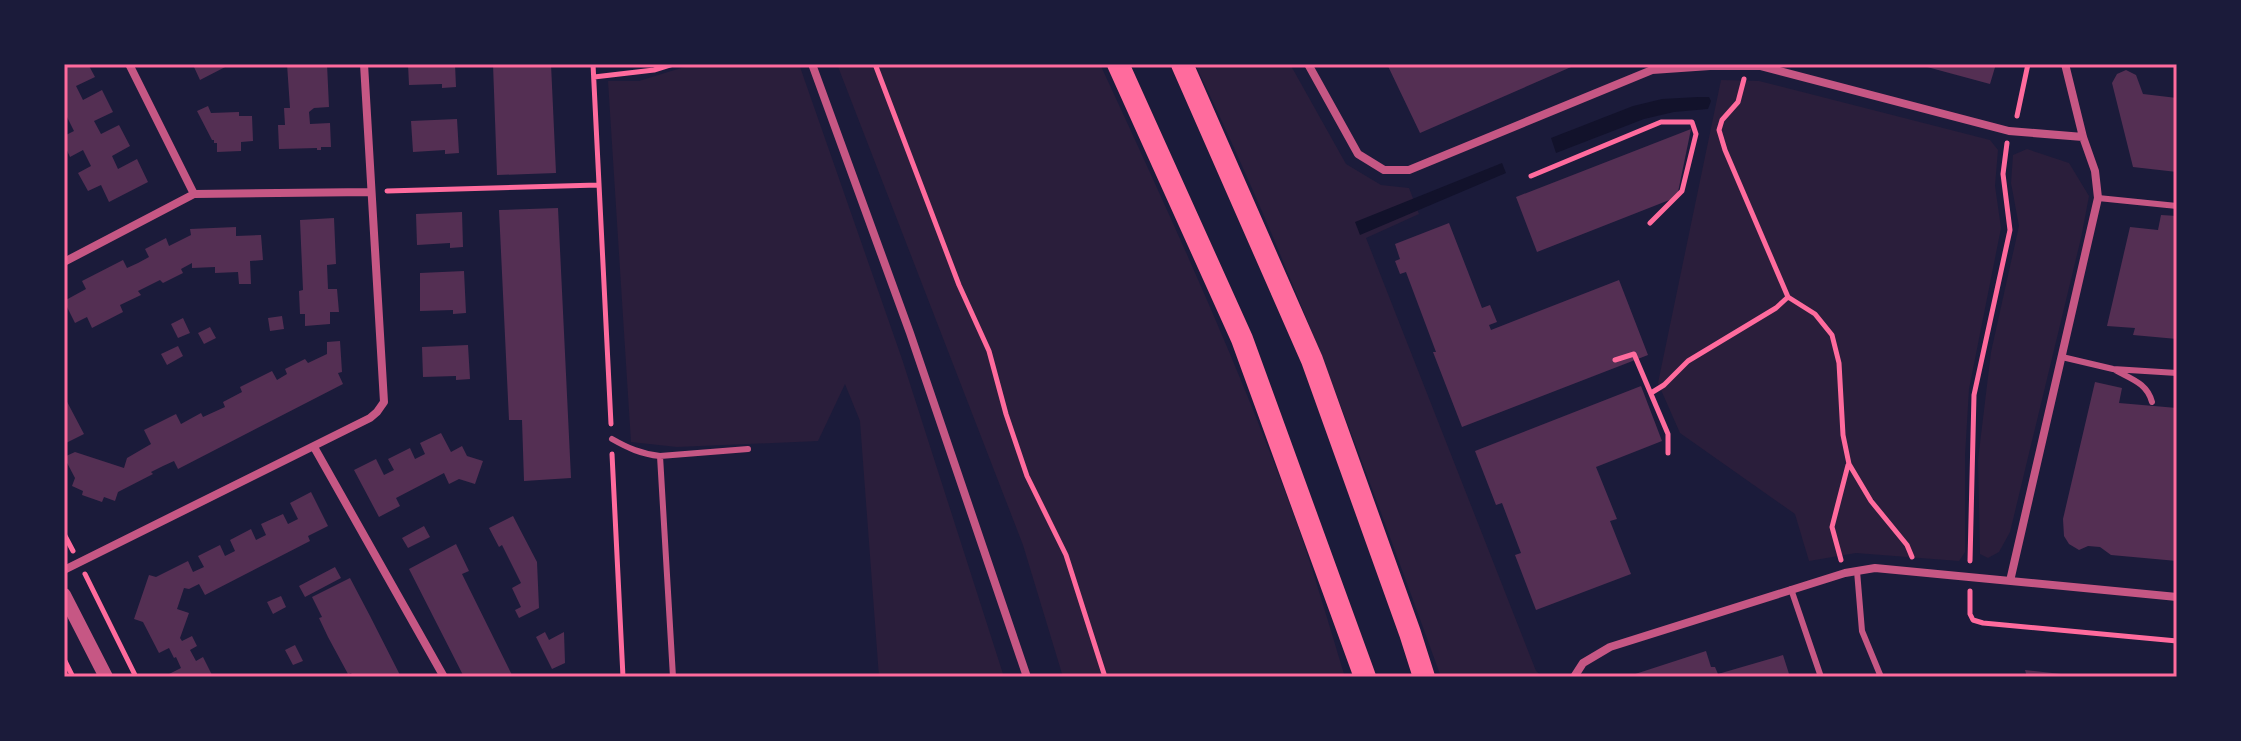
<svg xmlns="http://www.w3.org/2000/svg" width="2241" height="741" font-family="'Noto Sans',sans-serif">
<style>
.green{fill:#2a1e3b}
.water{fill:#12122b}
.building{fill:#542f53}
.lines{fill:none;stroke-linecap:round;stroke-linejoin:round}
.path{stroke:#ff6b9d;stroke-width:5}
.service{stroke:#c65784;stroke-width:6}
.minor{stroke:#c65784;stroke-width:8}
.tertiary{stroke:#c65784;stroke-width:14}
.trunk{stroke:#ff6b9d;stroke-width:22}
.neatline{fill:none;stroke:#ff6b9d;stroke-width:3}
</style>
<rect width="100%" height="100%" fill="#1b1b3a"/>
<path class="green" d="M694 64H799L902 359 1004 677H879L860 421 845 384 818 441 677 447 631 442 608 81H639Z
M837 64H1100C1170 215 1239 365 1296 521 1314 572 1329 625 1345 677H1063L1023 545Z
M1195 64H1290L1346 164 1381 185 1409 188 1419 214 1366 238 1536 671 1543 677H1441C1366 470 1291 263 1195 64Z
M1721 80 1759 81 1990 140 1998 150 1995 186 2001 228 1969 389 1965 456V552L1959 561 1856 553 1809 561 1795 514 1680 433 1658 383Z
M2027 149 2069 163 2089 196 2081 238 2010 532 1999 552 1988 558 1980 554 1978 460 1991 352 2019 226 2011 183 2013 155Z"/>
<path class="water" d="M1698 97H1709L1711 101 1708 109 1674 112 1644 119 1556 153 1551 138 1633 106 1662 99Z
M1502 163 1506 173 1360 235 1355 222Z"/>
<path class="building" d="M67 64H88L95 77 76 86 83 100 102 90 113 112 94 121 101 134 119 125 130 146 112 156 118 169 137 159 148 182 109 202 101 185 88 191 78 173 91 166 83 150 70 157 64 144V136L74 131 66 115 64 116V65Z
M197 64H231L200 80 194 67Z
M287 64H327L329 107 314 108 309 112 310 124 330 123 331 147H321V150H317V148L279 149 278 125H285L284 108H290Z
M408 64H455L456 87 442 88V84L409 85Z
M493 64H551L556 173 497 175Z
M1387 64H1578L1420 133Z
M1916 64H1996L1990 84Z
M2126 70 2136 75 2143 94 2177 98V172L2133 167 2112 83 2117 74Z
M208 106 211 113 239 112V116H252L253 141 241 142V151L217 152V143H214V140H212L197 111Z
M457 119 459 153 445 154V150L413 152 411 121Z
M1691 129 1677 197 1537 252 1516 197Z
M558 208 571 478 524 481 522 420H509L499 210Z
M462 212 463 247 450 248V243L417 245 416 214Z
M2161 215 2177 216V339L2133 335 2135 328 2107 326 2130 227 2158 230Z
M334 218 336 264 327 265 328 289H337L339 312H330V324L305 326V314H300L299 291 303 290 300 220Z
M1449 223 1482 308 1490 305 1497 322 1489 325 1491 330 1619 280 1648 355 1462 427 1433 352H1436L1406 272 1400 274 1395 261 1400 259 1395 244Z
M236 227V236L261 235 263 260 250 261 251 284H239L238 272 215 273V267L192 268V263L181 269 183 273 163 283 160 280 138 291 141 295 120 305 123 312 92 328 87 317 75 323 64 301 86 289 82 281 123 260 127 268 138 263 149 257 145 249 166 238 169 246 191 235 190 229Z
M464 271 466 313 453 314V310L420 311V273Z
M282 316 284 329 270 331 268 318Z
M183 318 190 333 178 338 171 324Z
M210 327 216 338 204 344 198 333Z
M340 341 342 372 338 373 343 384 178 469 174 461 163 466 151 472 153 474 118 492 115 501 104 497 102 502 82 495 83 491 72 486 75 478 64 457 75 452 124 468 127 458 151 444 144 430 176 414 181 424 201 413 203 417 225 407 223 402 242 392 240 387 272 371 277 380 287 374 285 369 305 359 308 363 327 354V342Z
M468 345 470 379 456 380V376L423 377 422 347Z
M178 346 183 356 167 365 161 354Z
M2095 382 2122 388 2119 403 2177 408V561L2111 555 2100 547 2088 546 2079 550 2069 544 2064 536 2063 519Z
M1641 386 1662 441 1596 467 1617 519 1610 521 1631 574 1536 610 1515 555 1521 553 1502 503 1496 505 1475 451Z
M64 396 84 434 64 444Z
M441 433 451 452 462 446 467 456 483 461 475 484 459 479 449 484 444 473 396 498 400 506 379 517 354 470 376 459 384 475 394 470 388 459 410 448 415 459 425 454 420 443Z
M311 492 328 526 308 536 310 541 205 595 199 584 189 589 184 588 177 609 189 613 180 638 182 641 192 636 197 646 190 650 196 661 203 657 213 677H171L169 674 181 668 176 657 174 658 169 648 159 653 143 622 134 619 149 575 156 577 188 561 193 572 204 567 198 556 220 545 225 556 235 551 230 540 251 529 256 540 266 535 261 524 283 514 288 524 298 519 290 503Z
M513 516 537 562 539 608 519 618 515 610 521 607 512 588 521 583 502 545 499 547 489 528Z
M424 526 430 537 408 548 402 538Z
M456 544 469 571 462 574 513 677H464L409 569Z
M335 567 341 578 305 597 299 586Z
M350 578 370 616 401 677H354L351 673 348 674 328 637 319 618 322 617 312 597Z
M281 596 286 607 273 614 267 602Z
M545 632 549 640 564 632 565 663 552 669 536 637Z
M295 645 303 661 293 665 285 650Z
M1706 651 1711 667H1715L1718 674 1783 655 1790 677H1626Z
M2025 670 2070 675V677H2027Z"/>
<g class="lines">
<path class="path" d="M593 64 611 424
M875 64 959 285 989 351 1006 414 1027 476 1066 555 1105 677
M594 77 654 70 673 64
M1744 79 1738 102 1722 120 1719 130 1725 150 1788 297 1815 314 1832 335 1839 363 1843 435 1849 464 1871 501 1907 545 1912 557
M2017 116 2028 64
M1531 176 1661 122H1692L1696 134 1682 191 1650 223
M387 191 598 185
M1615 360 1634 354 1668 434V453
M1651 393 1664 385 1688 361 1776 308 1788 297
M612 454 623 677
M64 534 73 551
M1841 560 1832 527 1848 465
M1970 561 1974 395 2010 230 2003 174 2007 143
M85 574 136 677
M1970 591V614L1973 620 1983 623 2177 641
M64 659 73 677"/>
<path class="service" d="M2098 198 2177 206
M2062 357 2113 369 2177 373
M2115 370C2131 379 2147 383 2152 402
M612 439C628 448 641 454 660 456L748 449
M660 456 673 677
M1857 571 1862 631 1881 677
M1791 589 1821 677"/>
<path class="minor" d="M129 64 194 194 371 192
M812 64 910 333 1027 677
M1308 64 1358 154 1384 170H1409L1652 70 1710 66H1760L2009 131 2083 137
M64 262 194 194
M314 447 444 677
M64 570 370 418 377 412 384 402 364 64
M2010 581 2098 198 2095 171 2083 137 2065 64
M1574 677 1583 663 1610 647 1845 573 1875 568 2177 597"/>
<path class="tertiary" d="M64 595 106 677"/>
<path class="trunk" d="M1118 64 1242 339 1365 677
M1182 64 1312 360 1410 633 1424 677"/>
</g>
<rect width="2241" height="741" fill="none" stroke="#1b1b3a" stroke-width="132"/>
<rect x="66" y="66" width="2109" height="609" class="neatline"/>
</svg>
